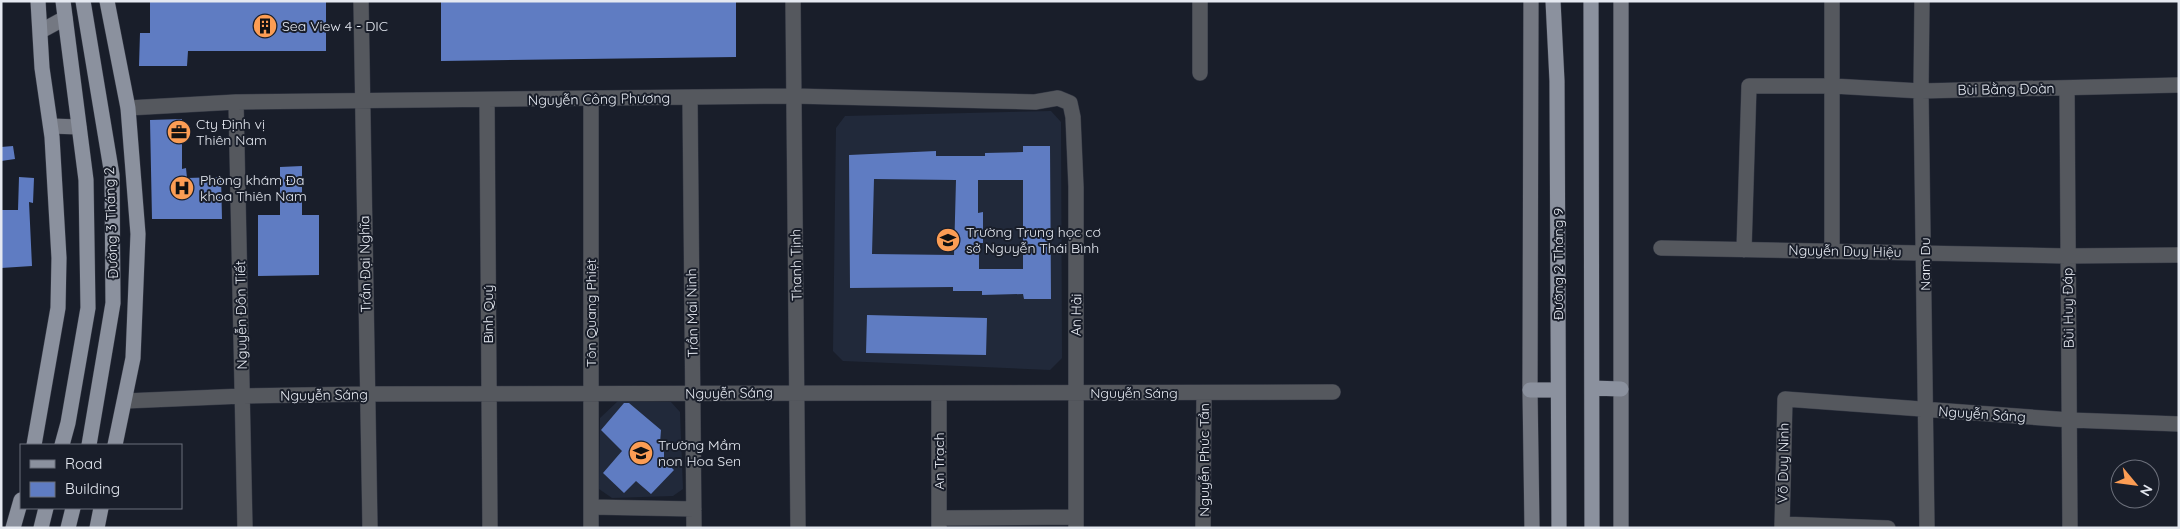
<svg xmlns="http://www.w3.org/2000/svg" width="2180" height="529" font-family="Quicksand,sans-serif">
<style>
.built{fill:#21293a}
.building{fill:#5f7cc2;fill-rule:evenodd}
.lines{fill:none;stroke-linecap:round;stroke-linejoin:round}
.street-casing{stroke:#363a46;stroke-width:16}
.secondary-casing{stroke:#363a46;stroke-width:16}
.primary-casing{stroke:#363a46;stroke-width:16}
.street{stroke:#55585e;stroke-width:15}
.secondary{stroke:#747882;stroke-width:15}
.primary{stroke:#8b919e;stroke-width:15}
.labels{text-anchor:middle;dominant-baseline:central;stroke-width:4;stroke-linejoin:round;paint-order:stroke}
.poi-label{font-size:14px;fill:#e5e9f1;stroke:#191e2a;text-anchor:start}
.street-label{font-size:14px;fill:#e5e9f1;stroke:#191e2a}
</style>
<rect width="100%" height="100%" fill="#191e2a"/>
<path class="built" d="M1051 111 1061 122 1062 358 1050 370 843 361 833 351 836 128 845 116Z
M618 401 671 402 680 412 683 489 673 496 612 498 599 489 600 418Z"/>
<path class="building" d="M150 1H326V51H188L187 66H139L140 33H150Z
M441 1H736V57L441 61Z
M182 119V169L186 168 187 178 221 177 222 219H152L150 120Z
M13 146 15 159 1 161V147Z
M1023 146H1050L1051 299H1024L1023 294 982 295V291H953V287L850 288 849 155 936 151V156H985V153L1023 152ZM874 179 956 180 954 255 872 254ZM978 180H1023V269H979V243H983V212L978 213Z
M302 166V215H319V275L258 276V215H280V167Z
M19 177 34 178 33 203 29 202 32 266 1 268V210H18Z
M867 315 987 318 986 355 866 353Z
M624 403H629L661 430 660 443 664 446V460L674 470 651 494 636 481 624 493 603 473 622 451 601 430Z"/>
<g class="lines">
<g class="street-casing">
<path id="street" d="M361 1 370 528
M793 1 798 528
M1922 1 1921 91 1927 528
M1200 73V1
M2067 88 2070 528
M690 98 694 528
M487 100 490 528
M236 102 245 528
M128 108 236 102 794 96 994 101 1035 102 1058 98 1070 103 1073 117 1076 187V528
M1661 248 2066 256 2179 255
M1744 250 1749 86H1833L1921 91 2179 85
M1832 250V1
M939 393V528
M125 401 243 396 368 394 1333 392
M591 507 694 509
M939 518 1076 517
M1782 524 1888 528
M591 528V99
M1203 528 1204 393
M1782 528 1785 399 2070 420 2179 424"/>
</g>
<g class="secondary-casing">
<path id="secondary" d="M1531 1 1530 390 1532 528
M1621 1V528
M41 31 65 18
M51 126 79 127"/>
</g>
<g class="primary-casing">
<path id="primary" d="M83 1 112 175 113 303 89 445
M107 1 128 108 138 234 133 358 115 445
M1553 1 1557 81 1559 528
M1591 1 1592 528
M1592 388 1621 389
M1530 390H1558
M34 445 58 308 59 258 52 137 42 68 38 1
M62 445 68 423 88 308 86 180 63 1
M13 528 21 500
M41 528 46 508
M68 528 73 508
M97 528 101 508"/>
</g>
<use href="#street" class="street"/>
<use href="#secondary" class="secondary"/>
<use href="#primary" class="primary"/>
</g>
<defs>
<g id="building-disc" transform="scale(1.25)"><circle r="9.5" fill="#fc9d54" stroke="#191e2a"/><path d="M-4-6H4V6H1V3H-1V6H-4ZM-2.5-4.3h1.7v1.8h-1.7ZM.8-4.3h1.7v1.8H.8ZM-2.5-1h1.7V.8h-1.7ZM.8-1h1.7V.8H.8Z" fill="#111"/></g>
<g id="office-disc" transform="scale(1.25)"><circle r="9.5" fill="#fc9d54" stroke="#191e2a"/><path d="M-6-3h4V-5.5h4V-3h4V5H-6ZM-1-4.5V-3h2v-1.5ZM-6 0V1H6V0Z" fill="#111"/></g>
<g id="hospital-disc" transform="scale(1.25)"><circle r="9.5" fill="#fc9d54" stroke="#191e2a"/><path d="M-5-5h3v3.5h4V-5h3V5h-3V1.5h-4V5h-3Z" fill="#111"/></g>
<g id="school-disc" transform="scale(1.25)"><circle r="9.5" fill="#fc9d54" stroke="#191e2a"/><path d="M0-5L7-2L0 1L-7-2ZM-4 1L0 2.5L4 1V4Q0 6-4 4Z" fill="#111"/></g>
</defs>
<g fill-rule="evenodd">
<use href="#building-disc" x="265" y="26"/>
<use href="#office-disc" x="179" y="132"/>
<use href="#hospital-disc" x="182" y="188"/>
<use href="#school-disc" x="948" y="240"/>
<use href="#school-disc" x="641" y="453"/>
</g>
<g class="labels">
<g class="poi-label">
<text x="282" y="26">Sea View 4 - DIC</text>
<text x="196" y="124">Cty Định vị<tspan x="196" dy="16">Thiên Nam</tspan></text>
<text x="200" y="180">Phòng khám Đa<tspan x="200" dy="16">khoa Thiên Nam</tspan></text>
<text x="966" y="232">Trường Trung học cơ<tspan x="966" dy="16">sở Nguyễn Thái Bình</tspan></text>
<text x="658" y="445">Trường Mầm<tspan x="658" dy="16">non Hoa Sen</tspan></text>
</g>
<g class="street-label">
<text transform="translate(2006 89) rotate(-1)">Bùi Bằng Đoàn</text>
<text transform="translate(599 99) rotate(-1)">Nguyễn Công Phương</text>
<text transform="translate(111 223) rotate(-92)">Đường 3 Tháng 2</text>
<text transform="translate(1845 251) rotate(1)">Nguyễn Duy Hiệu</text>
<text transform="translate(365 264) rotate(-91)">Trần Đại Nghĩa</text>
<text transform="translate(1558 264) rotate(-90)">Đường 2 Tháng 9</text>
<text transform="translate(1925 264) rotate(-90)">Nam Du</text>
<text transform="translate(796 265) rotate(-91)">Thanh Tịnh</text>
<text transform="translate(2068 308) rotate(-91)">Bùi Huy Đáp</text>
<text transform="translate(591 313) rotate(-90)">Tôn Quang Phiệt</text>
<text transform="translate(692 313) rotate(-91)">Trần Mai Ninh</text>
<text transform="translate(488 314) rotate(-90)">Bình Quý</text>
<text transform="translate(241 315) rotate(-91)">Nguyễn Đôn Tiết</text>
<text transform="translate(1076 315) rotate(-89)">An Hải</text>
<text transform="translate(729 393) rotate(-1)">Nguyễn Sáng</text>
<text x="1134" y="393">Nguyễn Sáng</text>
<text transform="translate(324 395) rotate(-1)">Nguyễn Sáng</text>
<text transform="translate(1982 414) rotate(4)">Nguyễn Sáng</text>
<text transform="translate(1204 460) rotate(-90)">Nguyễn Phúc Tần</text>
<text transform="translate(939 461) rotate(-90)">An Trạch</text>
<text transform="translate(1783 463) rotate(-89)">Võ Duy Ninh</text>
</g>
</g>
<rect width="2180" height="529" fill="none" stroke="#e5e9f1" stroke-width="5"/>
<rect x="20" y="444" width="162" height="65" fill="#191e2a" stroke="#6b6f7a"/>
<rect x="30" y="460" width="25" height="8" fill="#8b919e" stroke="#6b6f7a"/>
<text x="65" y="469" font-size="15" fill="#e5e9f1">Road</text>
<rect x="30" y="482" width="25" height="15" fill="#5f7cc2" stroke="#6b6f7a"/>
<text x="65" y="494" font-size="15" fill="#e5e9f1">Building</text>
<g transform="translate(2135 484) rotate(119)"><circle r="24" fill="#191e2a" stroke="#6b6f7a"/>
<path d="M0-4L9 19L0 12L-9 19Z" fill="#fc9d54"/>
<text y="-8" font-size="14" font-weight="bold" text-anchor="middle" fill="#e5e9f1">N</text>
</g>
</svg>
